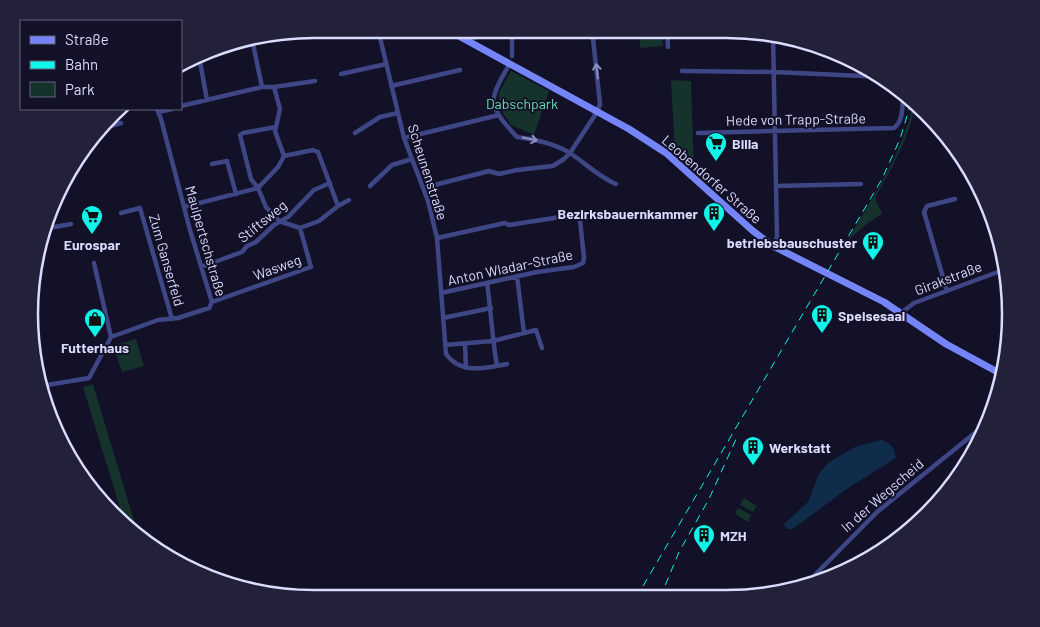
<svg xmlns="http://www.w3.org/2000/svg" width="1040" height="627" font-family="Barlow,sans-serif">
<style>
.green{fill:#15322d}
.water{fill:#0f2d4a}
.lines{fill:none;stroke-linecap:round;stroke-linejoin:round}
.street{stroke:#3e4685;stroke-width:4.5}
.secondary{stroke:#7585f9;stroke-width:7}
.rail{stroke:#0ff5ea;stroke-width:1;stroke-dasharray:8 6;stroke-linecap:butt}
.oneway{stroke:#8c90c1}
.labels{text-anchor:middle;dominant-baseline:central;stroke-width:4;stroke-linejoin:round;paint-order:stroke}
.park-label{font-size:14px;fill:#68dcae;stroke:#121128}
.street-label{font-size:14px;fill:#dadbfd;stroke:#121128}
.poi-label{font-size:14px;font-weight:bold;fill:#dadbfd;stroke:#121128;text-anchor:start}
.rim{fill:none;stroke:#dadbfd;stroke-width:2.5}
</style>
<rect width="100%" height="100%" fill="#121128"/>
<path class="green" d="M639 29H662L663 46 640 48Z
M511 71 549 91 534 135 511 125 499 107V93Z
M671 80 691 81 694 171 675 154Z
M913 105 915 107C908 140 891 169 875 198L882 214 869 222 847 241C873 197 902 155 913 105Z
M136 339 144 366 122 372 116 355V345Z
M93 384 135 524 129 526 124 521 83 387Z
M744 498 757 506 753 512 740 505Z
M738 508 751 515 748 522 735 514Z"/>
<path class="water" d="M881 440C892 444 894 447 896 458L848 488 793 529H787L784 524 808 502 819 474 828 463 855 447Z"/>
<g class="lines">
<path class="street" d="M378 29 404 138 428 201 437 238 446 354C461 375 486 368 507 364
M512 29V56
M667 29 668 47
M461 37 465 29
M252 39 262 87
M470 42 473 38 513 29
M199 56 207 100
M509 65C504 74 498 83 495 93 489 109 507 126 517 137 533 139 555 144 570 153 585 163 599 177 616 184
M682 71 774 72 885 77
M341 74 386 64
M391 86 460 70
M274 87 280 109 275 131 284 156
M181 106 262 87H274L315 81
M157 109 161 119 190 230 212 302
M159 112 172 109
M103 128 121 123
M355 133 380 117 398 113
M698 133 894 128C904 120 902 106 903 95
M404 138 499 115
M284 156 313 150 318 152 338 206
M212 164 227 161 236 194
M370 186 392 165 412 159
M776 186 861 184
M423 188 489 171 499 174 517 170 553 166 564 159 570 153 597 112 600 104 592 29
M184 207 258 188 278 167 284 156
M121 213 140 208 172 319
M300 228 319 221 338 206 349 200
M43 229 71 224
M437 238 505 223 509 225 573 215 577 216 580 220 584 258 583 263 574 267 537 272 441 293
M773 246 777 237 773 35
M201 267 242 252 247 246 256 242 274 225 288 217 314 190 330 183
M517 276 524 333
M487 283C491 310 492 338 497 366
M947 291 924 212 927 206 955 199
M212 302 311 267 300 228 279 221 266 207 258 188 251 179 240 135 243 133 276 127
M901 313 914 303 1006 269
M443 318 491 308
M111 337 158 320 178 318 209 308 212 302
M465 344 466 368
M445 345 493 341 536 330 542 348
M41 386 89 378 111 337 94 263
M804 586 877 512 981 428"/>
<path class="secondary" d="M446 29 629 129 666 153 753 231 773 246 884 302 946 344 1003 375
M30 321 31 302"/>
<path class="rail" d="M636 598 882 179 900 139 911 103
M660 598 679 552 709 499 737 437"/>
</g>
<defs><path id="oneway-shaft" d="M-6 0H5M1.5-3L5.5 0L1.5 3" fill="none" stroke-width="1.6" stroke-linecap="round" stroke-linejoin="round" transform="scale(1.25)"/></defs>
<g class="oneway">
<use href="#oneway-shaft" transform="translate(597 71) rotate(-96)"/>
<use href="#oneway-shaft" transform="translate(530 139) rotate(12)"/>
</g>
<defs>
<g id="supermarket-pin" transform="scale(1.125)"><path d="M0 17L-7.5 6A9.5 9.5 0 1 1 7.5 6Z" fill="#0ff5ea" stroke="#121128"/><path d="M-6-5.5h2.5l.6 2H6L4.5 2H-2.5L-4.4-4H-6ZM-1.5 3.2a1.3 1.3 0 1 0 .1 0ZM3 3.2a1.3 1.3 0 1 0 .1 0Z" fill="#111"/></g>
<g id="building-pin" transform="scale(1.125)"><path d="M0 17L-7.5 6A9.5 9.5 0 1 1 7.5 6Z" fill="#0ff5ea" stroke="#121128"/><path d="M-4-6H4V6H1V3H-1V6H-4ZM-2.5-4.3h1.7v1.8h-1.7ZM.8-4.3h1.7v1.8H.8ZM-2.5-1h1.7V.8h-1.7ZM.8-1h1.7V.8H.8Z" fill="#111"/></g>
<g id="shop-pin" transform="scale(1.125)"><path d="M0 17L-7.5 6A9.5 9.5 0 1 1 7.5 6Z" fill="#0ff5ea" stroke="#121128"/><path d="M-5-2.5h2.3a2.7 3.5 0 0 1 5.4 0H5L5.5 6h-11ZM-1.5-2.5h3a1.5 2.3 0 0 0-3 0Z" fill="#111"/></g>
</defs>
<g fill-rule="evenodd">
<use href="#supermarket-pin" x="716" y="143"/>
<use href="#building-pin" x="714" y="213"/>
<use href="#supermarket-pin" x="92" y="216"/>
<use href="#building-pin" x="873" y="242"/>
<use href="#building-pin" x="822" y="315"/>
<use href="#shop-pin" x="95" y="319"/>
<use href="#building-pin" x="753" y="447"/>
<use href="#building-pin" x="704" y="535"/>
</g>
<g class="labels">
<g class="park-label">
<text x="522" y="103">Dabschpark</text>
</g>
<g class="street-label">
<text transform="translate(796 119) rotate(-1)">Hede von Trapp-Straße</text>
<text transform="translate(428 172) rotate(72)">Scheunenstraße</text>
<text transform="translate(712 179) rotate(41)">Leobendorfer Straße</text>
<text transform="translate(262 221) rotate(-39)">Stiftsweg</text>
<text transform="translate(206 241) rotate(74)">Maulpertschstraße</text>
<text transform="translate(167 260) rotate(74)">Zum Ganserfeld</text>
<text transform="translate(277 267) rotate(-20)">Wasweg</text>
<text transform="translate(510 267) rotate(-12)">Anton Wladar-Straße</text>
<text transform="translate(948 278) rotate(-21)">Girakstraße</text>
<text transform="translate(882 495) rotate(-41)">In der Wegscheid</text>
</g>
<g class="poi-label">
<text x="732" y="143">Billa</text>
<text x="698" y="213" text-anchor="end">Bezirksbauernkammer</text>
<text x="857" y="242" text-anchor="end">betriebsbauschuster</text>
<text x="92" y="244" text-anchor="middle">Eurospar</text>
<text x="838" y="315">Speisesaal</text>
<text x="95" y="347" text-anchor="middle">Futterhaus</text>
<text x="769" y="447">Werkstatt</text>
<text x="720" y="535">MZH</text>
</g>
</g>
<path d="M0 0H1040V627H0ZM314 38H726A276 276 0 0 1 1002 314V314A276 276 0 0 1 726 590H314A276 276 0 0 1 38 314V314A276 276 0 0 1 314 38Z" fill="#222139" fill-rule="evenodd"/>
<path class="rim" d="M314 38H726A276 276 0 0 1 1002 314V314A276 276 0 0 1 726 590H314A276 276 0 0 1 38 314V314A276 276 0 0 1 314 38Z"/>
<rect x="20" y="20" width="162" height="90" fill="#121128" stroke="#62627d"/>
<rect x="30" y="36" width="25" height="8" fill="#7585f9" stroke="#62627d"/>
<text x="65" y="45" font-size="15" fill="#dadbfd">Straße</text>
<rect x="30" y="61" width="25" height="8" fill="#0ff5ea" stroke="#62627d"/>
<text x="65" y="70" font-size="15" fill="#dadbfd">Bahn</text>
<rect x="30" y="82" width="25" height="15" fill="#15322d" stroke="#62627d"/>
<text x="65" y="95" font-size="15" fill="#dadbfd">Park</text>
</svg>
